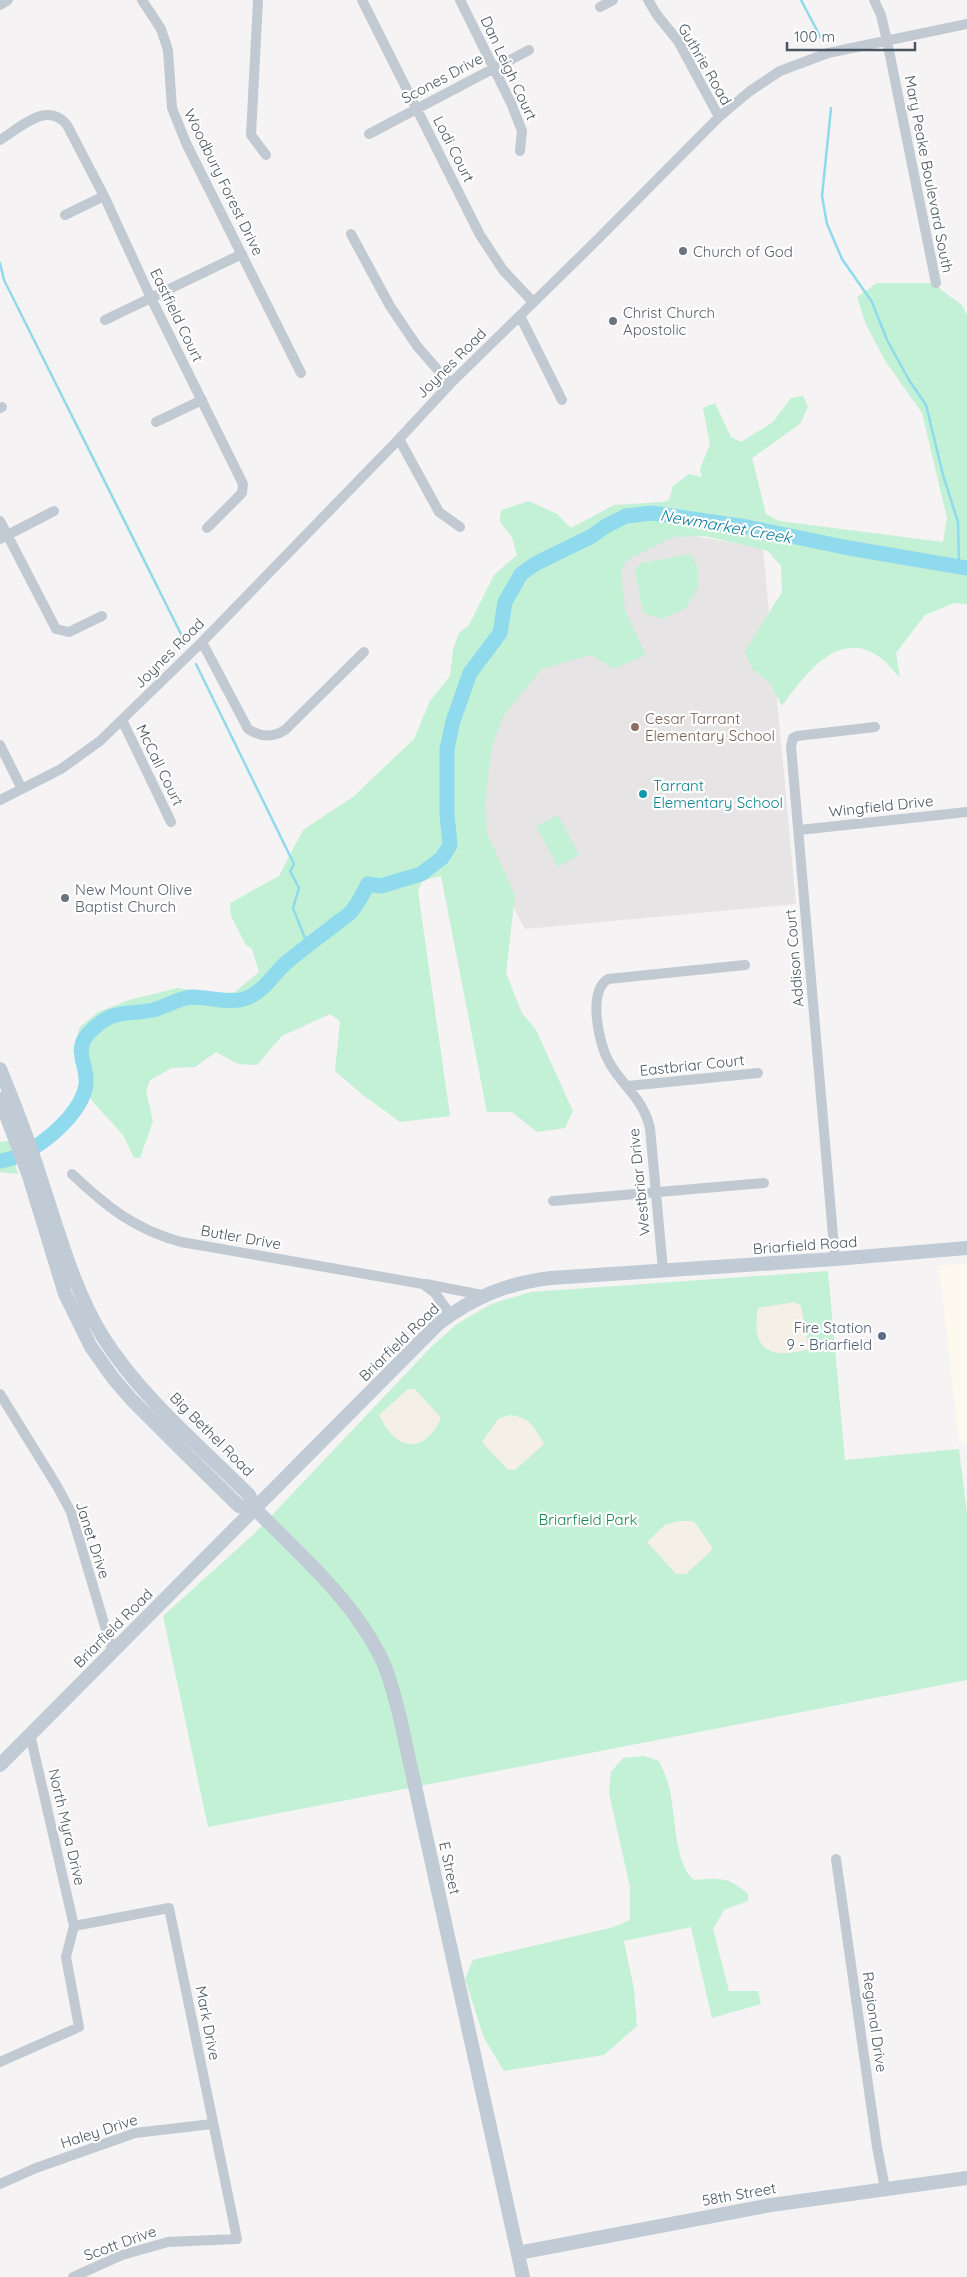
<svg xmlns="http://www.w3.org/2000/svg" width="967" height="2277" font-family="Quicksand,sans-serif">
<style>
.commercial{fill:#fdf9ef}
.education{fill:#e6e4e5}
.green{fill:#c3f1d5}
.sand{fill:#f5f0e5}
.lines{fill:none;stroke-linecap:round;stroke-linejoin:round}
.stream{stroke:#90daee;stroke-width:2.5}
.river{stroke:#90daee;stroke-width:15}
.street{stroke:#c1cad2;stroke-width:10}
.secondary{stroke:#c1cbd6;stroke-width:14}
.worship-dot{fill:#6b7280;stroke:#fff;stroke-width:2}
.education-dot{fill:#8d6e63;stroke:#fff;stroke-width:2}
.culture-dot{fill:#0f9aa8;stroke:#fff;stroke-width:2}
.service-dot{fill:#5c6f8a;stroke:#fff;stroke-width:2}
.labels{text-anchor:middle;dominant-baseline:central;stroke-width:4.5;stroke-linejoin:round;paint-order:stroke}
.street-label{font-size:15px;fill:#4a5661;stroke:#fff}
.worship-label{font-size:15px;fill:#5b616d;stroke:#fff;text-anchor:start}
.education-label{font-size:15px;fill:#785e54;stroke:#fff;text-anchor:start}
.culture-label{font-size:15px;fill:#0d838f;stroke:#fff;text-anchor:start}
.service-label{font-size:15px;fill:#4e5e75;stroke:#fff;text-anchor:end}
.park-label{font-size:15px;fill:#17864f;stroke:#fff}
.water-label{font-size:16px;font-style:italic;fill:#0c7c9b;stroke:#fff}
</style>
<rect width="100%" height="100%" fill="#f5f3f3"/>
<path class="commercial" d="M967 1263V1443L959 1444 939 1266Z"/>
<path class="education" d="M640 527 763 548 796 904 525 929 482 848 481 741Z"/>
<path class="green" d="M877 283H932L962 305 967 316V604L954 603 925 615 896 653 900 678C894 672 888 663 881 658 838 627 806 674 782 706L770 683 752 669 745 651 782 592 781 566 768 551 705 536 673 537 627 560 621 571 625 610 646 655 613 669 591 655 542 669 503 716 492 746 485 802 487 833 515 895 506 973 522 1013 536 1030 573 1111 565 1128 537 1132 512 1112H487L441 876 422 881 418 891 450 1116 400 1122 363 1095 335 1071 340 1021 330 1014 282 1036 257 1065 238 1064 216 1052 195 1067 172 1068 150 1080 146 1091 153 1121 140 1158H134L123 1135 92 1101 79 1072 76 1039 80 1027 98 1012 129 1000 178 988 214 994 235 992 259 972 252 949 246 945 231 916 230 903 279 876 303 830 353 797 414 739 430 701 450 676 453 650 459 633 469 625 494 575 517 555 512 537 500 522 501 510 529 501 557 514 571 528 614 505 663 502 669 500 673 486 689 474 702 477 700 469 710 444 703 408 715 403 731 437 741 442 773 422 791 398 803 396 808 407 800 424 752 458 766 514 779 521 943 542 947 518 922 413 886 362 866 325 857 297Z
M691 554 698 569V588L685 609 661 619 643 613 635 569 641 563Z
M558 815 579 855 558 867 536 826Z
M9 1141 18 1174 0 1172V1142Z
M828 1271 845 1460 959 1449 967 1513V1680L208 1827 163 1616 256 1532 431 1347 457 1324 491 1304 531 1292Z
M644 1756 659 1761C662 1768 666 1775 668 1783 676 1808 673 1864 694 1880 719 1878 728 1876 748 1894V1901L724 1910 713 1929 729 1991H758L761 2004 712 2018 691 1927 624 1941 634 1989 637 2026 604 2055 504 2071 484 2038 465 1979 473 1960 614 1927 630 1920V1887L609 1793 611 1772 623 1758Z"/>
<path class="sand" d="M795 1302 801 1306 809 1349C772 1360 750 1351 758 1308Z
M408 1389H415L441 1418C424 1456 396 1451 379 1415Z
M510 1415C530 1417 535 1428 544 1444L515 1470H508L482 1442 498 1419Z
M678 1521H692L696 1524 713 1549 686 1574H676L647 1542 665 1525Z"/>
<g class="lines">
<path class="stream" d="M801 0 821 38
M831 108 822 196 827 224 842 259 872 302 887 340 909 380 926 405 943 475 958 522 959 566
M0 263 4 280 185 642
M196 664 294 864 290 871 299 888 293 908 308 946"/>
<path class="river" d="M0 1161C30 1158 83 1116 86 1084 88 1065 73 1051 88 1034 113 1007 124 1016 153 1010 166 1007 178 998 192 997 210 997 232 1005 249 997 266 989 274 973 287 962 302 950 317 938 332 927 337 922 345 918 350 913 357 906 363 893 368 884L381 886 421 874 442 858 450 845 447 814V749L453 721 470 673 500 633 505 602 521 574 535 564 592 536 606 526 626 516 652 513 747 527 849 548 967 568"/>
<path class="street" d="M142 0 161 29 168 50 172 108 186 143 301 373
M258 0 251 135 266 155
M362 0 480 235 503 270 533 302
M460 0 511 103 522 131 520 151
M648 0 657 15 678 41 719 117
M874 0 881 15 887 41 936 283
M0 5 8 0
M600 7 613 0
M369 134 529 50
M0 140C20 128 47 100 67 125L104 196 151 298 243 484 242 493 207 528
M65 215 104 196
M351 234 390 306 417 346 450 384
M520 316 562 400
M105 320 242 254
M0 408 2 407
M156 422 202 400
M399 439 439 512 460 527
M0 521 56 629 69 632 102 616
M0 539 54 511
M202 642 248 729C261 737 272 738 285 730L364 652
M122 720 171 822
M0 745 22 789
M0 800 61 769 100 741 202 642 399 439 450 384 597 240 719 117 750 91 780 71 828 53 967 24
M799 830 967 812
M628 1086 758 1073
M72 1174C107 1207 134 1229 181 1242L423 1284 435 1293 450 1314
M553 1201 764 1183
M835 1259 791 746 793 738 797 736 875 727
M663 1270 650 1128C643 1098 623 1087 609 1062 599 1044 587 992 608 979L745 965
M426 1284 482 1295
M0 1394 57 1486 71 1512 112 1650
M836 1859 877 2147 885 2188
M0 2062 79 2027 66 1957 74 1926 30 1734
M0 2184 36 2168 135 2133 212 2124
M73 2277 122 2255 168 2242 237 2239 169 1908 74 1926"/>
<path class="secondary" d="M0 1069C18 1112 34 1156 48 1201 63 1247 77 1295 103 1337 140 1396 200 1446 249 1495L255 1509C301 1555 355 1602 383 1662 391 1680 395 1699 400 1718L523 2277
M0 1099 29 1176 65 1294 91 1347 113 1378 131 1399 185 1453 239 1506 255 1509
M0 1765 438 1324C473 1297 508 1283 551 1278L835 1259 967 1248
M518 2253 771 2205 967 2178"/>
</g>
<g class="worship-dot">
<circle cx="683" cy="251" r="5"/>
<circle cx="613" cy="321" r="5"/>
<circle cx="65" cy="898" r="5"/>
</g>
<circle class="education-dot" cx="635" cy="727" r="5"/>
<circle class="culture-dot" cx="643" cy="794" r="5"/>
<circle class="service-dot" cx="882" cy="1336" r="5"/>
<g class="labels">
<g class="street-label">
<text transform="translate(705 64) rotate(60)">Guthrie Road</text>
<text transform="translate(509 68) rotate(65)">Dan Leigh Court</text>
<text transform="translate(442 78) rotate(-28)">Scones Drive</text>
<text transform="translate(454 149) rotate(63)">Lodi Court</text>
<text transform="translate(929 174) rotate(79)">Mary Peake Boulevard South</text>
<text transform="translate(224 182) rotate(64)">Woodbury Forest Drive</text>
<text transform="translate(177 315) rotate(64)">Eastfield Court</text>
<text transform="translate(451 363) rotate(-45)">Joynes Road</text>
<text transform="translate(169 653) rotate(-45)">Joynes Road</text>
<text transform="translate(160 765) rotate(64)">McCall Court</text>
<text transform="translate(881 806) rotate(-6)">Wingfield Drive</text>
<text transform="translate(794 958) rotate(-95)">Addison Court</text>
<text transform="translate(692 1065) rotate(-6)">Eastbriar Court</text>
<text transform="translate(639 1182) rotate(-96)">Westbriar Drive</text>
<text transform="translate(241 1237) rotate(10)">Butler Drive</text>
<text transform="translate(805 1245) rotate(-4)">Briarfield Road</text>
<text transform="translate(399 1342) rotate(-44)">Briarfield Road</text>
<text transform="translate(212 1434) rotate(45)">Big Bethel Road</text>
<text transform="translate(93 1540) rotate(72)">Janet Drive</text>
<text transform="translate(113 1628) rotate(-45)">Briarfield Road</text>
<text transform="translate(67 1827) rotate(77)">North Myra Drive</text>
<text transform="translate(450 1868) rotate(78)">E Street</text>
<text transform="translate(875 2022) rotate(82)">Regional Drive</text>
<text transform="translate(208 2023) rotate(79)">Mark Drive</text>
<text transform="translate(99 2131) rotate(-18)">Haley Drive</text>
<text transform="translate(739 2194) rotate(-10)">58th Street</text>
<text transform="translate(120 2243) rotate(-20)">Scott Drive</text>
</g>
<g class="worship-label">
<text x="693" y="251">Church of God</text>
<text x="623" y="312">Christ Church<tspan x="623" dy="17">Apostolic</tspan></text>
<text x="75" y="889">New Mount Olive<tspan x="75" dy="17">Baptist Church</tspan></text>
</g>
<g class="education-label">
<text x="645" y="718">Cesar Tarrant<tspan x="645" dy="17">Elementary School</tspan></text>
</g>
<g class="culture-label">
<text x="653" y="785">Tarrant<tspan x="653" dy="17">Elementary School</tspan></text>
</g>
<g class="service-label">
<text x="872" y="1327">Fire Station<tspan x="872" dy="17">9 - Briarfield</tspan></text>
</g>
<g class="park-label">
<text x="588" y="1519">Briarfield Park</text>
</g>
<g class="water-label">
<text transform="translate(726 526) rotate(10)">Newmarket Creek</text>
</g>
</g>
<path d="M787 42v8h128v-8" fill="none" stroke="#4a5661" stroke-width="2.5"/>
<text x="794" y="42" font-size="15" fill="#4a5661" stroke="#ffffff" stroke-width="4" paint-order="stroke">100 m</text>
</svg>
